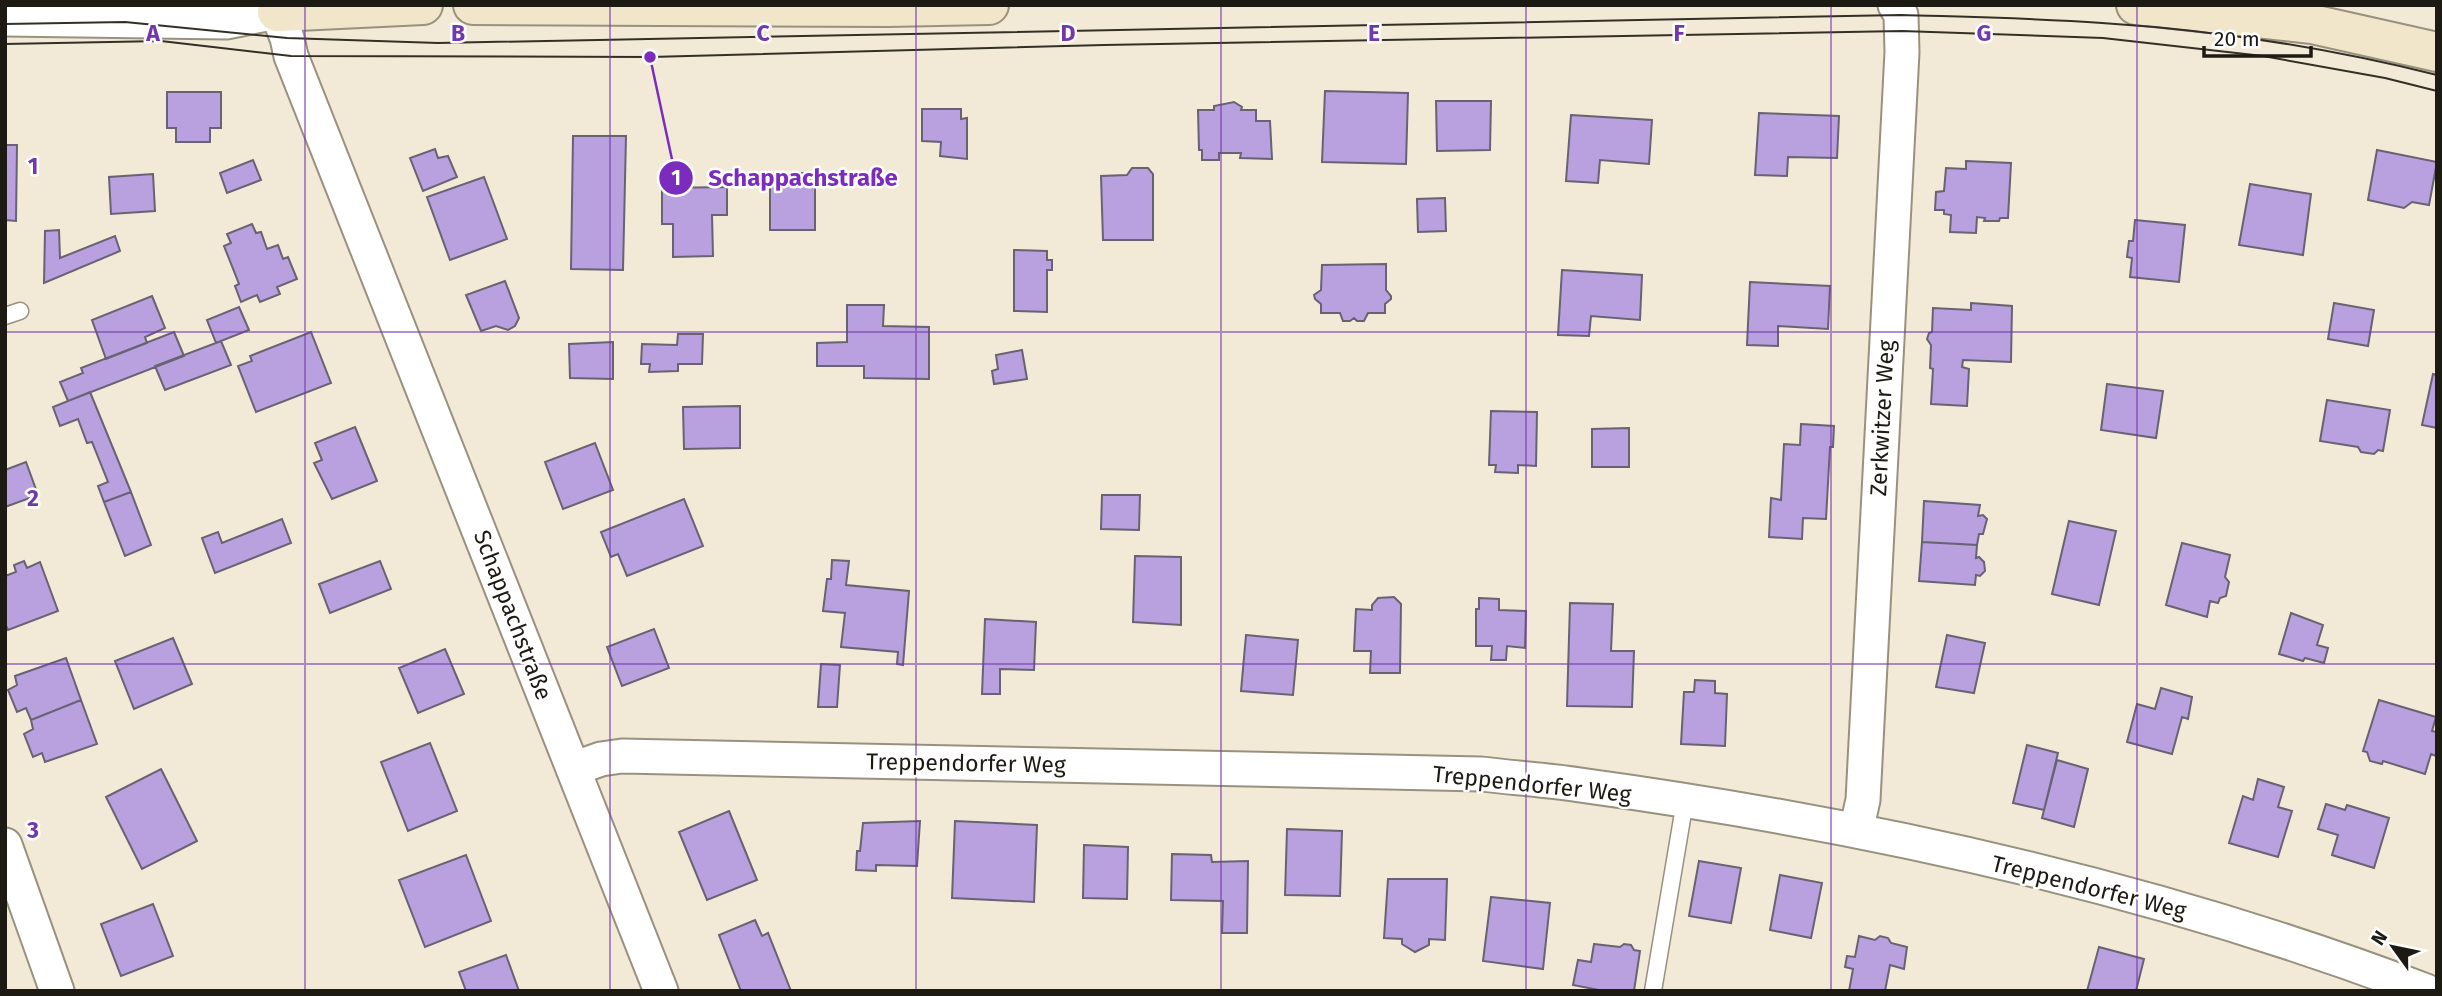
<svg xmlns="http://www.w3.org/2000/svg" width="2442" height="996" font-family="'Fira Sans',sans-serif">
<style>
.building{fill:#b9a0de;stroke:#686273;stroke-width:2}
.lines{fill:none;stroke-linecap:round;stroke-linejoin:round}
.lane-casing{stroke:#99917f;stroke-width:19}
.street-casing{stroke:#99917f;stroke-width:37}
.secondary-casing{stroke:#99917f;stroke-width:42}
.lane{stroke:#fff;stroke-width:16}
.street{stroke:#fff;stroke-width:33}
.secondary{stroke:#f1e6ca;stroke-width:38}
.tram{stroke:#332f27;stroke-width:2}
.grid{fill:none;stroke:#7237ad;stroke-width:2;stroke-opacity:0.55}
.labels{text-anchor:middle;dominant-baseline:central;stroke-width:5;stroke-linejoin:round;paint-order:stroke}
.street-label{font-size:23px;fill:#1d1a13;stroke:#fff}
.grid-label{font-size:23px;text-anchor:middle;font-weight:bold;fill:#7237ad;stroke:#fff;stroke-width:5;stroke-linejoin:round;paint-order:stroke}
.leader{fill:none;stroke:#7b2cbf;stroke-width:2.5}
.callout-dot{fill:#7b2cbf;stroke:#fff;stroke-width:2.5}
.mark-label{font-size:21px;text-anchor:middle;font-weight:bold;fill:#fff}
.callout-label{font-size:24px;text-anchor:middle;font-weight:bold;fill:#7b2cbf;stroke:#fff;stroke-width:5;stroke-linejoin:round;paint-order:stroke}
</style>
<rect width="100%" height="100%" fill="#f2ead7"/>
<path class="building" d="M1325 91 1408 93 1406 164 1322 162Z
M167 92H221V128H210V142H176V128H167Z
M1436 101H1491L1490 150 1437 151Z
M1234 102 1242 107 1241 110H1256V121H1270L1272 159 1240 158 1241 153H1219V160H1202V150H1199L1198 110H1214V106Z
M922 109H961V119L967 118V159L940 156 941 142 922 141Z
M1759 113 1839 116 1837 158 1788 157 1787 176 1755 175Z
M1571 115 1652 120 1649 164 1600 160 1598 183 1566 181Z
M573 136H626L623 270 571 269Z
M5 145H17L16 221 5 220Z
M435 149 438 158 448 156 457 177 423 191 410 158Z
M2377 150 2437 162 2429 205 2412 202 2404 208 2368 200Z
M253 160 261 180 227 193 220 173Z
M1966 161 2011 163 2008 218H2000L1999 221H1984L1985 218 1977 217 1976 233 1950 232 1951 215 1944 214V210H1935L1936 192 1944 191 1946 168 1966 169Z
M1132 168H1148L1153 174V240H1103L1101 176 1127 175Z
M770 173H815V230H770Z
M153 174 155 211 111 214 109 177Z
M484 177 507 239 450 260 427 197Z
M2250 184 2311 194 2303 255 2239 245Z
M727 187V215H712L713 256 673 257V224H662V188Z
M1445 198 1446 231 1418 232 1417 199Z
M2135 220 2185 225 2179 282 2130 277 2132 258 2127 257 2129 241H2133Z
M252 224 256 233 261 232 267 249 278 245 283 259 288 257 297 279 277 287 280 294 260 302 257 295 241 302 235 286 239 284 224 246 231 243 227 234Z
M59 230 60 258 115 236 120 251 44 283 45 231Z
M1014 250 1047 251V260H1052V270H1047V312L1014 311Z
M1386 264V290L1391 296V299L1385 304V313H1368L1364 321H1357L1354 318 1350 321H1343L1340 313H1321V304L1315 299 1314 295 1321 290 1322 265Z
M1562 270 1642 275 1640 320 1591 316 1589 336 1558 335Z
M505 281 519 318 515 326 508 330 496 326 481 331 466 295Z
M1750 282 1830 286 1828 329 1778 326V346L1747 345Z
M152 296 165 328 145 337 147 343 106 359 92 320Z
M1971 303 2012 306 2011 362 1963 360 1962 367 1969 369 1967 406 1931 404 1933 369 1930 368 1931 345 1927 339 1929 333 1932 332 1933 308 1971 310Z
M2334 303 2374 310 2368 346 2328 339Z
M847 305H884L883 326 929 327V379L864 378V366H817V343L847 342Z
M239 307 249 330 216 343 207 320Z
M174 332 184 356 68 401 60 382 83 373 81 368Z
M311 332 331 383 256 412 238 366 252 361 250 356Z
M678 334H703L702 364H678V371L649 372 650 364H641L642 344 677 345Z
M221 341 231 365 165 390 155 366Z
M613 342V379L570 378 569 344Z
M1022 350 1027 379 994 384 992 371 998 369 996 355Z
M2433 374 2437 375V428L2422 425Z
M2107 384 2163 391 2156 438 2101 430Z
M90 392 131 492 104 502 98 486 108 482 92 442 87 443 78 419 60 426 53 407Z
M2327 400 2390 410 2383 451 2378 450 2374 454 2361 452 2358 447 2320 441Z
M740 406V448L684 449 683 407Z
M1491 411 1537 412 1536 466 1518 465V473L1495 472 1496 465H1489Z
M1801 424 1834 426 1833 447H1830L1826 519 1803 518 1802 539 1769 537 1771 498 1781 500 1784 444 1800 445Z
M355 427 377 481 332 499 314 463 322 460 315 443Z
M1629 428V467H1592V429Z
M595 443 613 490 563 509 545 462Z
M26 462 38 495 5 507V470Z
M131 492 151 545 125 556 104 502Z
M1102 495H1140L1139 530 1101 529Z
M684 499 703 546 627 576 618 554 611 557 601 532Z
M1924 501 1980 505 1978 516 1983 515 1987 519 1983 534H1979L1977 545 1922 542Z
M282 519 291 543 215 573 202 538 218 532 222 543Z
M2069 521 2116 531 2099 605 2052 594Z
M1922 542 1977 545 1976 558 1979 557 1984 562 1985 571 1980 576 1976 575 1975 585 1919 581Z
M2182 543 2230 555 2225 577 2229 582 2226 596 2220 598 2218 603 2210 601 2207 617 2166 605Z
M1135 556 1181 557V625L1133 622Z
M832 560 849 561 846 585 909 591 903 665 897 664 898 652 841 647 845 613 823 611 827 579H831Z
M24 561 27 568 40 562 58 611 8 630 5 624V576L16 572 14 565Z
M380 561 391 589 330 613 319 584Z
M1394 597 1401 604 1400 673H1370L1371 651H1354L1356 609 1372 610V605L1378 598Z
M1479 598 1499 599V610L1526 611 1525 648 1507 646 1506 660H1491L1492 646H1476V609H1479Z
M1570 603 1613 604 1611 651H1634L1632 707 1567 706Z
M2291 613 2323 625 2317 645 2328 648 2324 663 2305 658 2303 661 2279 654Z
M985 619 1036 622 1034 670 1000 669V694H982Z
M654 629 669 668 622 686 607 647Z
M1246 635 1298 640 1293 695 1241 691Z
M1947 635 1985 643 1974 693 1936 687Z
M173 638 192 684 134 709 115 661Z
M445 649 464 694 418 713 399 668Z
M66 658 81 700 31 720 26 708 17 712 8 690 17 685 15 676Z
M821 664 840 665 837 707H818Z
M1695 680 1715 681V693L1727 694 1725 746 1681 744 1684 692H1694Z
M2161 688 2192 697 2188 719 2182 717 2172 754 2127 742 2137 704 2155 709Z
M81 700 97 744 45 762 42 753 33 757 24 734 33 729 31 720Z
M2379 700 2436 717 2432 731 2437 732V753L2436 756 2431 754 2425 774 2383 761 2382 764 2370 761 2367 752 2363 751Z
M430 743 457 811 408 831 381 762Z
M2027 745 2058 753 2044 810 2013 803Z
M2057 760 2088 769 2074 827 2042 818Z
M161 769 197 841 142 869 106 797Z
M2258 779 2284 787 2278 807 2292 811 2278 857 2229 843 2243 796 2253 800Z
M2326 804 2345 810 2347 805 2389 818 2374 868 2332 855 2338 835 2318 829Z
M729 811 757 880 707 900 679 832Z
M920 821 917 866 876 865V871L856 870 857 851H860L863 823Z
M955 821 1037 825 1034 902 952 898Z
M1287 829 1342 831 1340 896 1285 895Z
M1084 845 1128 847 1127 899 1083 898Z
M1172 854 1211 855 1212 862 1248 861 1247 933H1222L1223 901 1171 900Z
M466 855 491 921 425 947 399 880Z
M1699 861 1741 868 1731 923 1689 916Z
M1780 875 1822 883 1811 938 1770 930Z
M1388 879H1447L1445 940 1429 939V945L1415 952 1402 944V939L1384 938Z
M1491 897 1550 903 1543 969 1483 961Z
M153 904 173 956 121 976 101 924Z
M755 920 762 936 768 933 791 991H741L719 935Z
M1859 936 1875 940 1880 936 1888 938 1891 943 1907 947 1904 969 1890 965 1885 991H1849L1853 969 1845 967 1847 956 1855 957Z
M1594 944 1620 947 1624 944 1631 945 1634 950 1640 951 1634 991H1604L1573 985 1578 960 1591 962Z
M2099 947 2144 959 2136 991H2087Z
M506 955 519 991H466L459 972Z"/>
<g class="lines">
<g class="lane-casing">
<path id="lane" d="M5 316 20 311
M1653 991 1685 801"/>
</g>
<g class="street-casing">
<path id="street" d="M274 5 287 38 291 56 661 991
M5 19 226 22 277 12
M573 769 601 759 622 756 1481 774C1514 778 1547 780 1580 785 1866 824 2156 888 2426 991
M1856 831 1863 800 1902 52 1901 15 1895 5
M5 845 57 991"/>
</g>
<g class="secondary-casing">
<path id="secondary" d="M473 5 888 7 989 5
M2136 5 2312 24 2437 52
M277 12 423 5"/>
</g>
<use href="#lane" class="lane"/>
<use href="#street" class="street"/>
<use href="#secondary" class="secondary"/>
<path class="tram" d="M5 24 125 22 287 38 438 43 1901 15C1968 17 2035 18 2102 23 2213 30 2329 48 2437 75
M5 44 161 41 291 56 650 57 1104 45 1902 31 2103 38 2263 56 2385 78 2437 91"/>
</g>
<path class="grid" d="M305 5V991M610 5V991M916 5V991M1221 5V991M1526 5V991M1831 5V991M2137 5V991M5 332H2437M5 664H2437"/>
<g class="labels">
<g class="street-label">
<text transform="translate(1882 418) rotate(-87)">Zerkwitzer Weg</text>
<text transform="translate(513 615) rotate(69)">Schappachstraße</text>
<text transform="translate(966 763) rotate(1)">Treppendorfer Weg</text>
<text transform="translate(1532 784) rotate(6)">Treppendorfer Weg</text>
<text transform="translate(2089 887) rotate(14)">Treppendorfer Weg</text>
</g>
</g>
<g class="grid-label">
<text x="153" y="41">A</text>
<text x="458" y="41">B</text>
<text x="763" y="41">C</text>
<text x="1068" y="41">D</text>
<text x="1374" y="41">E</text>
<text x="1679" y="41">F</text>
<text x="1984" y="41">G</text>
<text x="33" y="174">1</text>
<text x="33" y="506">2</text>
<text x="33" y="838">3</text>
</g>
<path class="leader" d="M650 57L676 178"/>
<g class="callout-dot">
<circle cx="650" cy="57" r="7"/>
<circle cx="676" cy="178" r="18"/>
</g>
<g class="mark-label">
<text x="676" y="185">1</text>
</g>
<g class="callout-label">
<text x="803" y="186">Schappachstraße</text>
</g>
<rect width="2442" height="996" fill="none" stroke="#1d1a13" stroke-width="14"/>
<g transform="translate(2393 947) rotate(303)" stroke="#ffffff" stroke-width="5" paint-order="stroke">
<path d="M0-5L12 26L0 18L-12 26Z" fill="#1d1a13"/>
<text y="-10" font-size="19" font-weight="bold" text-anchor="middle" fill="#1d1a13">N</text>
</g>
<path d="M2204 46v10h107v-10" fill="none" stroke="#1d1a13" stroke-width="3.5"/>
<text x="2214" y="46" font-size="21" fill="#1d1a13" stroke="#ffffff" stroke-width="5" paint-order="stroke">20 m</text>
</svg>
